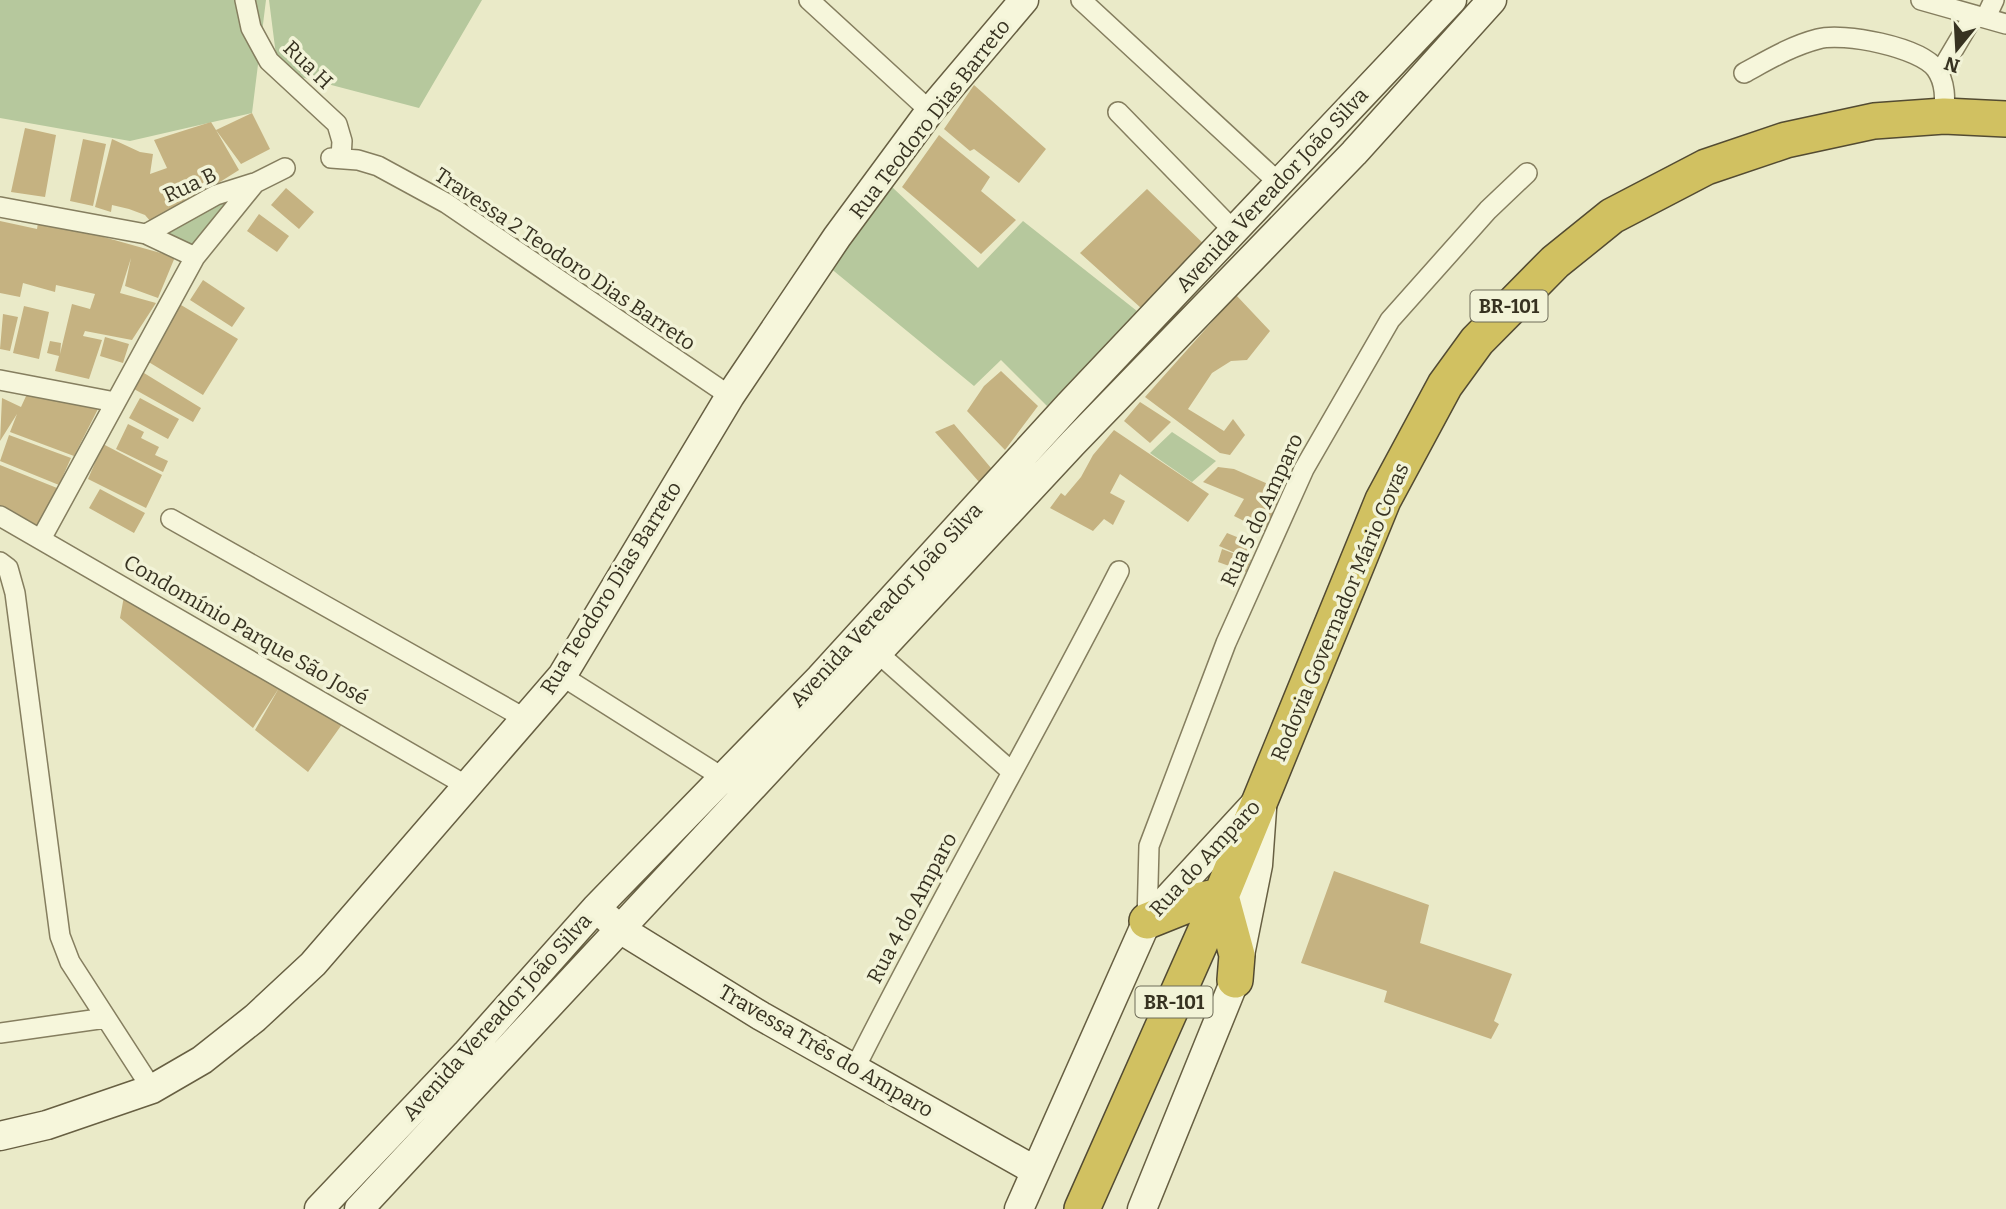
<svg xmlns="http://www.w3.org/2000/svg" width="2006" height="1209" font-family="Bitter,serif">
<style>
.green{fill:#b6c89d}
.building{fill:#c5b281}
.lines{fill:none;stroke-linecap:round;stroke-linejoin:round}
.street-casing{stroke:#857e5f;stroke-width:22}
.secondary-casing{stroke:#675f42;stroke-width:31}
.highway-casing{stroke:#534b32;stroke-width:38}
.street{stroke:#f6f6db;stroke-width:19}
.secondary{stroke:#f6f6db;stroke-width:28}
.highway{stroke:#d1c161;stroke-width:35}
.labels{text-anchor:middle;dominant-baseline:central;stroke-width:7;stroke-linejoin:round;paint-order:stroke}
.shield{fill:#f2f3d7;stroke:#6f6c58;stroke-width:2}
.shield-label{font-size:19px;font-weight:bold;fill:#373221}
.street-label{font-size:21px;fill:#373221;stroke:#f2f3d7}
</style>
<rect width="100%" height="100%" fill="#eaeac8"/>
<path class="green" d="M0 0H266L252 113 130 141 0 118Z
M269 0H482L419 108 278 71Z
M892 187 978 268 1023 221 1137 311 1047 406 1001 360 974 386 829 267Z
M241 192 193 249 153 230Z
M1172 432 1216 461 1192 482 1150 453Z"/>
<path class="building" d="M974 85 1046 149 1019 183 974 149 970 151 944 129Z
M252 113 270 149 241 164 216 130 239 170 212 187 151 222 145 215 129 209 112 205 111 212 95 207 112 139 140 152 153 154 150 174 167 168 154 140 211 122 216 130Z
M25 128 56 135 45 197 11 192Z
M939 135 990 177 981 191 1016 220 981 254 902 187Z
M83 139 106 144 93 206 70 201Z
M286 188 314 212 299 229 271 205Z
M1147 189 1208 248 1141 308 1080 253Z
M259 214 289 236 277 252 247 231Z
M0 221 37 229 38 223 68 227 175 257 158 298 125 286 131 258 120 293 156 303 132 340 85 331 83 336 102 340 89 379 55 371 59 356 47 353 50 341 61 343 60 354 72 304 90 309 95 294 56 285 55 292 23 283 20 297 0 293Z
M203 280 245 308 232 327 190 300Z
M1236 295 1270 331 1247 360 1231 361 1212 373 1188 409 1224 431 1233 419 1245 435 1230 455 1220 453 1145 397Z
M176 302 238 339 203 395 147 361Z
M24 306 49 312 39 359 13 353Z
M3 314 18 317 10 351 0 349Z
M105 337 129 344 123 363 100 356Z
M1001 371 1038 406 1005 450 967 411 984 386Z
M144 373 201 408 193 422 134 389Z
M27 394 98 409 74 456 10 432 17 414 0 441 2 398 21 407Z
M140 398 179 419 168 439 129 418Z
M1140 402 1171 422 1150 443 1124 421Z
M128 424 144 432 141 438 159 447 155 455 168 461 163 472 116 449Z
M954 424 991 468 980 483 935 432Z
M1114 430 1209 494 1188 522 1120 474 1110 493 1125 501 1113 525 1104 519 1093 531 1050 508 1061 493 1065 496 1081 477 1093 455Z
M9 435 71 458 59 485 0 461Z
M103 444 162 475 146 508 88 479Z
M0 465 57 488 36 527 0 510Z
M1218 467 1234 469 1286 492 1266 532 1234 516 1244 499 1203 482Z
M100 489 145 513 134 533 89 508Z
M1227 533 1254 544 1247 558 1219 546Z
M1222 549 1251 560 1246 572 1218 562Z
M125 591 247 670 252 662 348 716 308 772 255 730 279 688 253 728 120 618Z
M1334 871 1429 905 1420 943 1512 974 1494 1021 1499 1024 1491 1039 1384 1002 1387 991 1301 963Z"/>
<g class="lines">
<g class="street-casing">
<path id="street" d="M245 0 251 28 269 61 337 124 342 141 341 158
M809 0 930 111
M1081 0 1280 184
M1921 0 2006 24
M1986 17 1994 0
M1744 73C1768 60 1791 46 1818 39 1843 32 1920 47 1936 69 1946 83 1945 99 1944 116
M1939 74 1974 15
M1118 112 1233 230
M331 158 358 160 378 166 446 203 730 396
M0 207 146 234 195 257
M146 234 216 195 254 183
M0 380 115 402
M0 516 467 786
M171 519 526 719
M41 539 195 257 255 183 285 168
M0 562 8 568 15 593 60 936 70 962 152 1089
M879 654 1012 772
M562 676 725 779
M1147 921 1149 846 1226 643 1304 469 1390 320 1488 210 1527 173
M0 1033 106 1018
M855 1068C939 900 1034 738 1119 571"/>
</g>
<g class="secondary-casing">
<path id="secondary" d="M606 917 620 929 761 1016 1034 1170
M0 1136 47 1125 152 1089 202 1060 255 1018 313 964 562 676 730 396 837 237 930 111 1024 0
M319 1209 466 1054 596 908 820 678 1069 405 1452 0
M359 1209 1073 443 1354 153 1492 0
M1019 1209 1147 921 1254 805
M1142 1209 1235 980 1258 865 1262 809"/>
</g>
<g class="highway-casing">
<path id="highway" d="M1147 921 1197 901 1221 896 1237 955 1235 980
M1082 1209 1221 896 1383 500 1445 385 1477 341 1555 262 1612 216 1706 167 1786 140 1874 121 1944 116 2006 119"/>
</g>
<use href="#street" class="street"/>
<use href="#secondary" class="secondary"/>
<use href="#highway" class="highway"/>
</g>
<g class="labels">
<g class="shield">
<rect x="1470.5" y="290.5" width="77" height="31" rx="5"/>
<rect x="1135.5" y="986.5" width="77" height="31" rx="5"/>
</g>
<g class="shield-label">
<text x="1509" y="306">BR-101</text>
<text x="1174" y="1002">BR-101</text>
</g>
<g class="street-label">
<text transform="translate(308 65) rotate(44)">Rua H</text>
<text transform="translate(930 119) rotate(-52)">Rua Teodoro Dias Barreto</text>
<text transform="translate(190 185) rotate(-25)">Rua B</text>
<text transform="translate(1272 190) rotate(-47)">Avenida Vereador João Silva</text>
<text transform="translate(565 259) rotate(34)">Travessa 2 Teodoro Dias Barreto</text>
<text transform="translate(1262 510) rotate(-65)">Rua 5 do Amparo</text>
<text transform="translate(611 588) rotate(-58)">Rua Teodoro Dias Barreto</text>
<text transform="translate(886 605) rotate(-47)">Avenida Vereador João Silva</text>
<text transform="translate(1340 612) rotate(-67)">Rodovia Governador Mário Covas</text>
<text transform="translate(246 630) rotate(30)">Condomínio Parque São José</text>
<text transform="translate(1205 858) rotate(-47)">Rua do Amparo</text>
<text transform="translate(912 908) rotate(-62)">Rua 4 do Amparo</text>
<text transform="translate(497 1017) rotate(-48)">Avenida Vereador João Silva</text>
<text transform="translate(826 1051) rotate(30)">Travessa Três do Amparo</text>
</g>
</g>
<g transform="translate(1957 49) rotate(198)" stroke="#f2f3d7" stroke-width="5" paint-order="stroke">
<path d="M0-5L12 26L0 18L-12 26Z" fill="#373221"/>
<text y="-10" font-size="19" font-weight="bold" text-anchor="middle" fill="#373221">N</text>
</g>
</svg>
